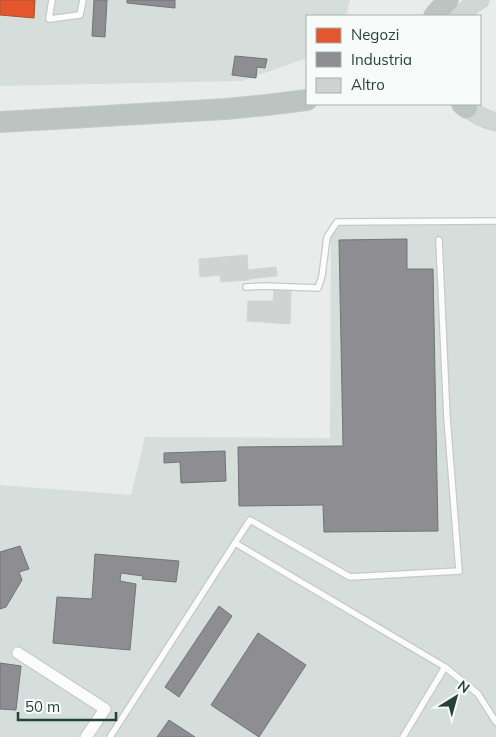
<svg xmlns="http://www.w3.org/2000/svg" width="496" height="737" font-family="Mulish,sans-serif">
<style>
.built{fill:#d6dedb}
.shops{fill:#e4572e;stroke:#aa5132}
.industry{fill:#8d8d92;stroke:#6e7678}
.building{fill:#cfd4d2;stroke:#d1d6d4}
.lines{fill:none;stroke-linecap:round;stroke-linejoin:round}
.service-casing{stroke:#c5cac8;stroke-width:8}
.minor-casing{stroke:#c5cac8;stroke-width:13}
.primary-casing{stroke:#c3ccc9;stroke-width:19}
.motorway-casing{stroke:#c3ccc9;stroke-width:22}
.service{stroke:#fcfcfc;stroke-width:5.5}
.minor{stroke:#fcfcfc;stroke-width:11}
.primary{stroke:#cfd7d5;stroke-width:18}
.motorway{stroke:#bcc4c2;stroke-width:20}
</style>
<rect width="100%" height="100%" fill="#e8edeb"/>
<path class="built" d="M0 0H350L346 16H307V58L242 81 0 86Z
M331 225H496V737H0V485L131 495 145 437 330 438Z"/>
<path class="shops" d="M0 0H35L34 18 0 15Z"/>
<path class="industry" d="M94 0H107L105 37 92 36Z
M127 0H175V8L127 3Z
M235 56 267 59 265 68 257 67 256 78 232 75Z
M407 239V269H433L438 531 324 532 323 505 239 506 238 447 343 446 339 240Z
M225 451 226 481 181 483 180 462 164 463V453Z
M20 546 29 569 19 572 22 580 6 607 0 609V552Z
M95 554 179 561 176 582 142 579 143 576 121 573 120 581 136 584 130 650 53 643 57 597 92 599Z
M219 606 232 616 179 697 165 687Z
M258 633 306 665 259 737 211 705Z
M0 663 21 666 16 710 0 709Z
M169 720 195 737H157Z"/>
<path class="building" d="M247 255 249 280 221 282 220 275 200 277 199 259Z
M276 267 277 276 249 279 248 270Z
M274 290 291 291 290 324 247 321 248 301H273Z"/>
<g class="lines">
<g class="service-casing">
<path id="service" d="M52 0 49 19 80 15 83 0
M246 287 265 286 318 288 322 276 327 237 337 222 496 221
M445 667 478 694 496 722
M110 737 235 543
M403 737 445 667 235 543 250 520 350 577 459 571 447 418 439 240"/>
</g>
<g class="minor-casing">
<path id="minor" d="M18 653 105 709 86 737"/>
</g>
<g class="primary-casing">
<path id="primary" d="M460 16 473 4 480 0
M463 104C472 113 484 119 496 122"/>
</g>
<g class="motorway-casing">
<path id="motorway" d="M434 16 448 0
M462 104 467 108
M0 122 226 109 266 105 307 100"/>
</g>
<use href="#service" class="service"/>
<use href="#minor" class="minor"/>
<use href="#primary" class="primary"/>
<use href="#motorway" class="motorway"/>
</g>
<rect x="306" y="15" width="175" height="90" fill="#f7fbf9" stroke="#a3b1ad"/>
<rect x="316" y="28" width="25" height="15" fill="#e4572e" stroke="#a3b1ad"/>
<text x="351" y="40" font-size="15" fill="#24423a">Negozi</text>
<rect x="316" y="52" width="25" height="15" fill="#8d8d92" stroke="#a3b1ad"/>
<text x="351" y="65" font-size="15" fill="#24423a">Industria</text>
<rect x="316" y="78" width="25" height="15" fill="#cfd4d2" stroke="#a3b1ad"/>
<text x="351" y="90" font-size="15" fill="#24423a">Altro</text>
<g transform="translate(456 697) rotate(37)" stroke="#f7fbf9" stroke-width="4" paint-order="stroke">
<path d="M0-4L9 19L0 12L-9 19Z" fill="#24423a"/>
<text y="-8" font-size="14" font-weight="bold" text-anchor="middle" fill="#24423a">N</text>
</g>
<path d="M18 712v8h98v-8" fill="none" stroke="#24423a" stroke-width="2.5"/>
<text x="25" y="712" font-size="15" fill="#24423a" stroke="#f7fbf9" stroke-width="4" paint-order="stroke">50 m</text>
</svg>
